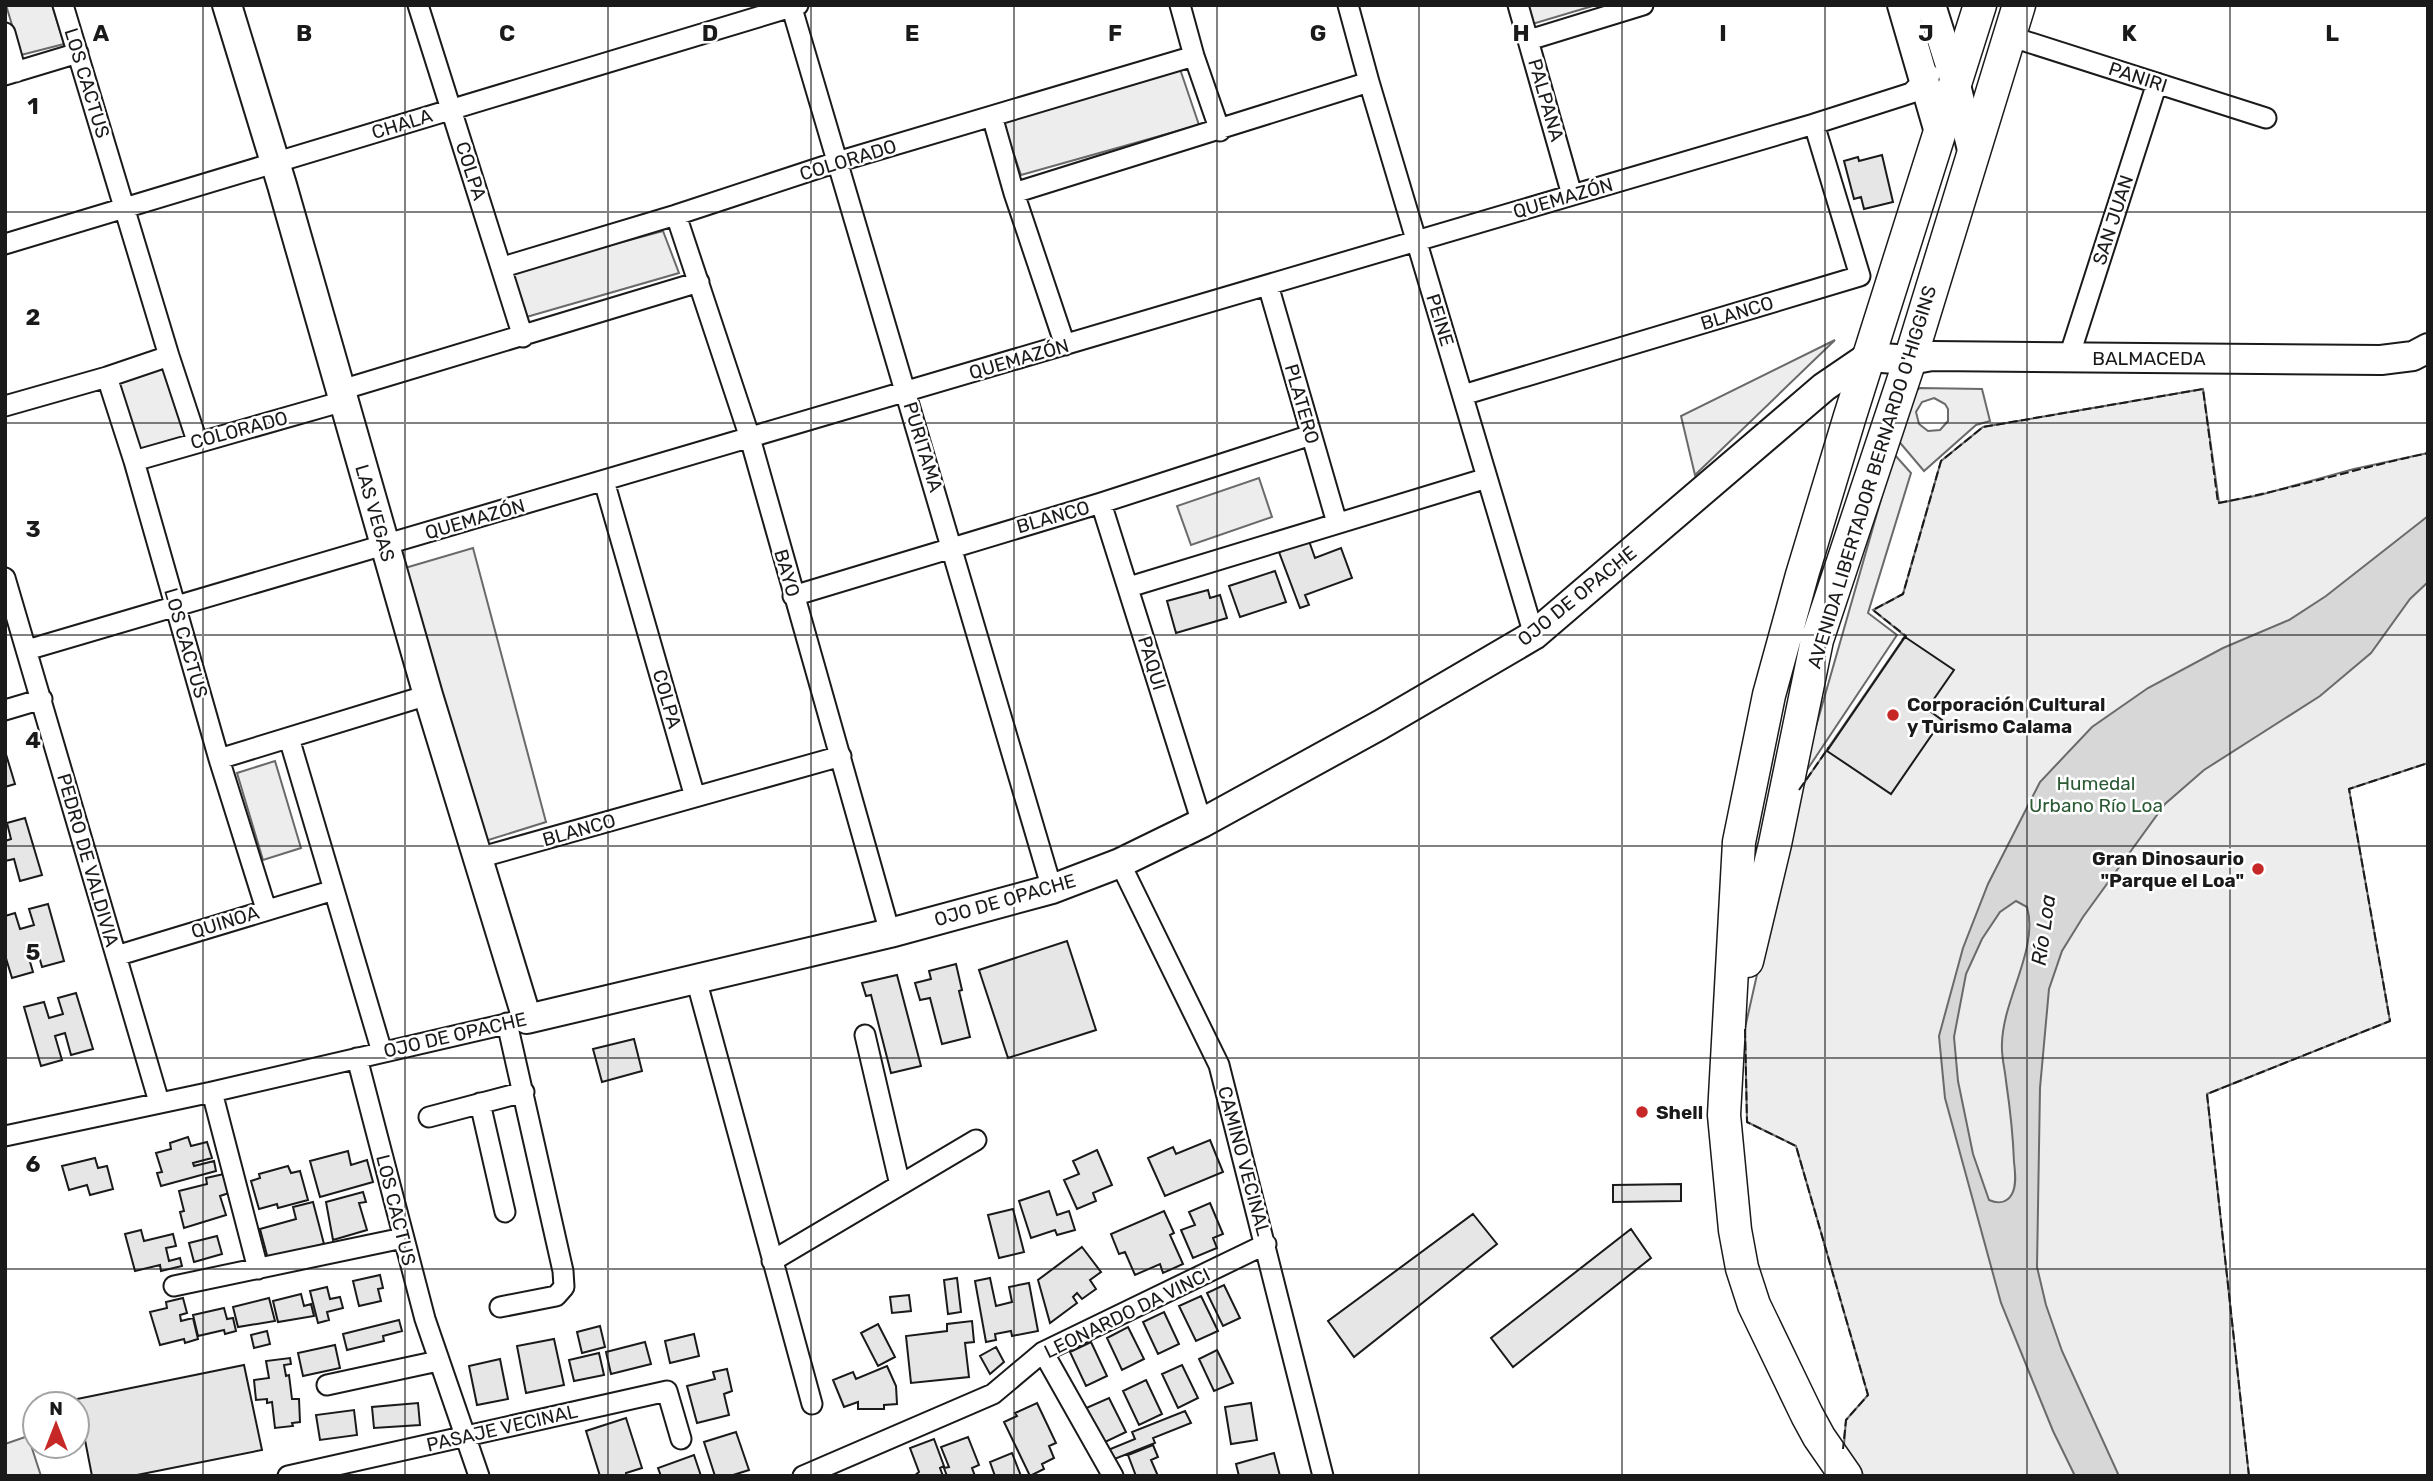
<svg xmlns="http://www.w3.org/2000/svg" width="2433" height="1481" font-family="Rubik,sans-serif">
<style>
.built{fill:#ededed;stroke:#6a6a6a;stroke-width:2;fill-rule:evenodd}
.water{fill:#d7d7d7;stroke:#6a6a6a;stroke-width:2;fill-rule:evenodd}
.building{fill:#e6e6e6;stroke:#1a1a1a;stroke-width:2}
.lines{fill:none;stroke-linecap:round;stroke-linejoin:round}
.minor-casing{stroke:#1a1a1a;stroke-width:23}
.secondary-casing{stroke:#1a1a1a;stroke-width:32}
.primary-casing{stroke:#1a1a1a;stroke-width:35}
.minor{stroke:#fff;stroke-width:19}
.secondary{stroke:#fff;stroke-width:28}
.primary{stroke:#fff;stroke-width:32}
.fence{stroke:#1a1a1a;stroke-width:2;stroke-dasharray:9 3.5;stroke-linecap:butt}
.grid{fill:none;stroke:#1a1a1a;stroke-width:2;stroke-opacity:0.55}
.poi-dot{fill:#c62828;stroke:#fff;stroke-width:2.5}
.labels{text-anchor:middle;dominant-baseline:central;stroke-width:5;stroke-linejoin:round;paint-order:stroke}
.street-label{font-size:19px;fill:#1a1a1a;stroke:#fff}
.poi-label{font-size:19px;font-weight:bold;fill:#1a1a1a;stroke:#fff;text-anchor:start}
.park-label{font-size:19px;fill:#2b5a34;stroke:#fff}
.water-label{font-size:21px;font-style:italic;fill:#1a1a1a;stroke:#fff}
.grid-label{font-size:23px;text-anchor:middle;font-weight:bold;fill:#1a1a1a;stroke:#fff;stroke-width:5;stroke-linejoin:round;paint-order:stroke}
</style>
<rect width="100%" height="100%" fill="#fff"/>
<path class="built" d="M6 5H52L64 44 21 55Z
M1524 5H1596L1529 25Z
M1180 69 1199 125 1021 175 1002 120Z
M663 231 679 273 523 318 507 273Z
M1835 340 1695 475 1681 416Z
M169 356 197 441 134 461 107 377Z
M1920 388 1982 389 1990 421 1976 425 1924 471 1896 438 1911 394ZM1934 398 1945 404 1948 409V421L1940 430 1928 431 1919 424 1916 412 1922 402Z
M2203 389 2219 503 2260 495 2354 469 2428 453V763L2349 789 2390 1021 2207 1094 2249 1476H1856L1843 1457 1846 1420 1868 1395 1796 1146 1747 1122 1745 1028 1798 792 1905 636 1873 610 1903 594 1941 461 1983 427Z
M1894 454 1911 473 1868 613 1897 635 1801 779Z
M1259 478 1272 517 1191 545 1177 506Z
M473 548 546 822 482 842 405 568Z
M275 761 301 848 263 860 237 773Z
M28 1436 41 1476H5V1444Z"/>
<path class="water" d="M2428 516V582L2410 599 2371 653 2320 696 2204 770 2165 804 2083 917 2062 951 2049 989 2040 1088 2037 1267 2046 1305 2062 1351 2119 1476H2075L2053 1431 2001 1303 1945 1098 1939 1036 1963 948 1988 884 2040 782 2092 727 2148 688 2223 648 2289 620 2326 596ZM2016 901 2027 907C2039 948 2003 999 2002 1043 2001 1056 2005 1069 2006 1081 2010 1108 2013 1134 2014 1162 2015 1171 2017 1185 2012 1194 2007 1203 1998 1204 1989 1200L1973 1154 1958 1081 1954 1037 1966 974 1982 939 2000 912Z"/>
<path class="building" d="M1882 155 1893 202 1864 209 1861 197 1854 199 1844 161 1858 157 1859 161Z
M1309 541 1315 558 1341 548 1352 578 1305 595 1309 605 1300 608 1279 552Z
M1275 571 1286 602 1240 617 1229 586Z
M1208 590 1210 598 1220 595 1227 618 1176 633 1167 601Z
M1905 637 1954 670 1927 709 1942 720 1891 794 1827 751Z
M5 751 15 784 5 787Z
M25 818 42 875 20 881 14 859 5 861V841L11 839 7 823Z
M48 904 64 961 42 967 36 945 26 948 33 972 12 978 5 955V916L15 913 20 929 34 925 29 909Z
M1067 941 1096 1030 1008 1058 979 970Z
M956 964 962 990 959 991 970 1037 942 1044 930 998 920 1000 915 983 931 979 929 971Z
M897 975 921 1066 891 1073 871 995 866 996 862 983Z
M76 993 93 1049 71 1055 65 1033 55 1036 62 1060 41 1066 24 1007 44 1002 49 1018 63 1014 58 998Z
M634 1039 642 1071 602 1082 593 1049Z
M188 1137 191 1146 207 1142 212 1158 193 1163 194 1166 214 1161 216 1171 161 1186 157 1173 162 1172 156 1153 171 1149 170 1143Z
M1210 1140 1223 1172 1165 1196 1148 1158 1173 1147 1176 1154Z
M1097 1150 1112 1185 1093 1193 1096 1201 1077 1209 1064 1180 1079 1174 1073 1161Z
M348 1151 351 1165 367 1160 373 1182 320 1197 310 1161Z
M95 1158 98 1168 107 1166 113 1189 90 1195 87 1185 69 1190 62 1166Z
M288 1166 291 1173 300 1171 308 1200 278 1208 277 1204 259 1209 251 1181 260 1178 259 1174Z
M224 1174 229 1193 220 1196 226 1215 184 1228 180 1212 184 1211 179 1191 207 1184 206 1178Z
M1681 1184V1201L1613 1202V1185Z
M1049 1191 1057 1215 1069 1211 1075 1230 1057 1235 1055 1230 1031 1238 1019 1201Z
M363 1192 366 1202 359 1203 367 1230 333 1240 326 1202Z
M313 1202 324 1244 268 1259 260 1229 296 1219 293 1207Z
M1210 1203 1223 1234 1213 1238 1217 1248 1193 1258 1181 1230 1195 1225 1189 1212Z
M1013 1209 1024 1252 999 1258 988 1215Z
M1164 1211 1174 1233 1170 1235 1183 1264 1163 1273 1160 1264 1135 1275 1125 1252 1119 1254 1111 1234Z
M1473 1214 1497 1244 1354 1357 1328 1321Z
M1631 1229 1651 1258 1513 1367 1491 1338Z
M141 1230 144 1241 173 1234 176 1246 166 1248 169 1261 180 1258 182 1266 161 1271 160 1265 135 1271 125 1234Z
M217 1236 222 1254 194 1262 189 1243Z
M1082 1247 1101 1272 1090 1280 1096 1289 1082 1299 1077 1293 1073 1297 1077 1303 1050 1323 1038 1280Z
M380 1275 383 1288 378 1289 381 1301 359 1306 353 1281Z
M957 1278 961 1312 948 1314 944 1280Z
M990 1278 996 1306 1012 1302 1009 1287 1029 1283 1038 1331 1012 1336 1011 1331 995 1334 996 1340 986 1342 975 1281Z
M1224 1285 1240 1318 1223 1326 1207 1293Z
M327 1287 330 1299 340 1297 343 1308 327 1312 329 1320 318 1323 310 1291Z
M301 1294 304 1306 311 1304 314 1316 278 1322 273 1301Z
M909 1295 911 1311 892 1313 890 1297Z
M1201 1296 1218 1331 1196 1341 1179 1306Z
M183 1298 187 1313 180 1315 181 1321 193 1318 198 1339 185 1343 184 1339 160 1345 150 1312 167 1308 166 1302Z
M269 1298 275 1321 238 1327 233 1307Z
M224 1308 227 1319 233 1318 236 1331 225 1334 224 1330 198 1336 193 1315Z
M1164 1312 1179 1344 1158 1354 1143 1322Z
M399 1320 402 1331 383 1336 384 1341 347 1350 343 1334Z
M972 1321 974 1342 965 1343 969 1377 911 1383 906 1336 947 1331V1324Z
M878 1324 895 1357 878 1366 861 1333Z
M600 1326 605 1347 582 1353 577 1332Z
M1128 1327 1144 1359 1122 1370 1107 1338Z
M267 1331 270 1344 254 1348 251 1335Z
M694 1334 699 1356 670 1363 665 1341Z
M554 1339 564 1385 526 1393 517 1346Z
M645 1342 651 1364 611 1374 606 1352Z
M1091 1342 1107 1376 1086 1386 1070 1352Z
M335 1345 340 1368 303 1376 298 1353Z
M996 1347 1004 1362 990 1374 980 1356Z
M1217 1350 1233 1383 1214 1391 1199 1359Z
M599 1353 604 1375 574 1381 569 1360Z
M290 1358 291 1364 284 1365 286 1376 289 1375 292 1399H299L300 1422 292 1423 293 1426 275 1428 272 1402 267 1403V1399L256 1400 254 1380 269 1378 266 1361Z
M500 1359 508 1399 477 1405 469 1366Z
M244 1365 262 1450 132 1476H92L77 1399Z
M1182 1365 1198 1398 1178 1408 1162 1374Z
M887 1366 896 1386 897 1404 884 1405V1409H858V1402L844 1407 833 1380 853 1372 856 1379Z
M727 1369 732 1391 724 1394 729 1415 697 1423 687 1386 715 1379 713 1372Z
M1146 1380 1162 1414 1139 1425 1123 1391Z
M1109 1398 1126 1432 1101 1444 1084 1409Z
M418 1403 420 1425 374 1428 372 1407Z
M1037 1403 1056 1443 1049 1446 1054 1458 1042 1464 1044 1469 1030 1476 1004 1422 1017 1416 1015 1413Z
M1251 1403 1257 1440 1231 1444 1225 1407Z
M354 1410 357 1435 320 1440 316 1415Z
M1185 1411 1191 1423 1153 1438 1155 1443 1112 1460 1108 1450 1135 1439 1132 1432Z
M626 1418 642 1468 626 1473V1476H600L586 1431Z
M736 1432 749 1470 730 1476H715L704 1442Z
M968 1437 979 1465 972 1468 975 1476H947L944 1468 949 1467 941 1447Z
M934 1439 944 1466 940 1468 943 1476H914L919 1472 910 1448Z
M1153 1445 1158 1457 1151 1460 1158 1476H1136L1128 1455Z
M1012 1453 1021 1476H995L990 1462Z
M1274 1453 1280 1476H1239L1236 1464Z
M694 1455 701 1476H661L658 1468Z"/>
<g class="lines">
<g class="minor-casing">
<path id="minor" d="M63 5 169 356 197 441
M418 5 523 337
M791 5 1052 889
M1180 5 1194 56 1220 131
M1348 5 1369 82 1534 635
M1518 5 1572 195
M5 33 16 72
M2009 36 2266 118
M1529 40 1643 5
M5 75 78 53
M992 116 1014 193 1065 345
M1014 193 1369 82
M676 215 750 438 890 933
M5 244 798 5
M503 267 676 215 837 162 1194 56
M1268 285 1337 523
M2069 357 2157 83
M107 377 134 461 219 759 266 909
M341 390 699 282
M1463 395 1860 276 1814 124
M5 406 107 377 169 356
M134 461 344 401
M604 481 695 797
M1101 503 1202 823
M5 578 159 1102
M1129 587 1487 478
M793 596 1101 503 1311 435
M27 650 1814 124 1911 93 1930 75
M5 710 42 699
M289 738 382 1052
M219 759 428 695
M478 858 841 756
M1120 863 1219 1065 1323 1476
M116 956 334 890
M696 979 812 1404
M865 1035 900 1185
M357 1058 425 1319 479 1476
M212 1092 258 1269
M480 1103 505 1212
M429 1117 524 1092
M5 1136 212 1092 527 1019
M772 1261 976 1140
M174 1286 403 1238
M500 1307 556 1296 564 1287 563 1271 507 1023
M1043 1352 1113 1476
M327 1385 438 1361
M288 1476 667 1391 681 1439
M803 1476 993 1394 1043 1352 1266 1244"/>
</g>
<g class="secondary-casing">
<path id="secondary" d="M227 5 282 185 428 695 527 1019 890 933 1052 889 1120 863 1202 823 1380 725 1534 635 1824 387 1868 357 1910 360 1932 356 2381 360 2413 356 2428 348
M1902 5 1939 132
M1931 5 1955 81 1973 154"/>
</g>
<g class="primary-casing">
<path id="primary" d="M1747 961 1775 844 1817 640 1910 360 2019 5
M1846 1476 1819 1437 1807 1415 1754 1305 1742 1268 1735 1230 1724 1115 1739 842 1769 695 1802 575 1850 416 1980 5"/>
</g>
<use href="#minor" class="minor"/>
<use href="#secondary" class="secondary"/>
<use href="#primary" class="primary"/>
<path class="fence" d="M1902 640 1906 636 1873 610 1903 594 1941 461 1983 427 2203 389 2218 503C2289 490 2358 468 2428 453
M1799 790 1829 747
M1745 1029 1747 1122 1796 1146 1868 1395 1846 1420 1843 1449
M2249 1476 2207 1094 2390 1021 2349 789 2428 763"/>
</g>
<path class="grid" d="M203 5V1476M405 5V1476M608 5V1476M811 5V1476M1014 5V1476M1217 5V1476M1419 5V1476M1622 5V1476M1825 5V1476M2027 5V1476M2230 5V1476M5 212H2428M5 423H2428M5 635H2428M5 846H2428M5 1058H2428M5 1269H2428"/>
<g class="poi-dot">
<circle cx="1893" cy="715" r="7"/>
<circle cx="2258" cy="869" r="7"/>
<circle cx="1642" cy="1112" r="7"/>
</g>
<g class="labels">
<g class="street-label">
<text transform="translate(2138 77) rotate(18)">PANIRI</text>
<text transform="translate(87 83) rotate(73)">LOS CACTUS</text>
<text transform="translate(1546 100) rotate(74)">PALPANA</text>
<text transform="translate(402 124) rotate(-17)">CHALA</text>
<text transform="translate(848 160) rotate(-17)">COLORADO</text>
<text transform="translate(471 171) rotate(72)">COLPA</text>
<text transform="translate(1563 198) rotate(-16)">QUEMAZÓN</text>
<text transform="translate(2113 220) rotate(-72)">SAN JUAN</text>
<text transform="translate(1737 313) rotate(-17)">BLANCO</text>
<text transform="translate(1440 320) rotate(73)">PEINE</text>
<text x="2149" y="358">BALMACEDA</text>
<text transform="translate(1019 359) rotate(-16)">QUEMAZÓN</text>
<text transform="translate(1302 404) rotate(74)">PLATERO</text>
<text transform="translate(239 430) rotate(-15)">COLORADO</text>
<text transform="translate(923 447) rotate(73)">PURITAMA</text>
<text transform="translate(1872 477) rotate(-73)">AVENIDA LIBERTADOR BERNARDO O'HIGGINS</text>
<text transform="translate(375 513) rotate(74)">LAS VEGAS</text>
<text transform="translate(1053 517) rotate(-16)">BLANCO</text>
<text transform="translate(475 519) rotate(-16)">QUEMAZÓN</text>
<text transform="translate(787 573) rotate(74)">BAYO</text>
<text transform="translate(1577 596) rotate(-39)">OJO DE OPACHE</text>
<text transform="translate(186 643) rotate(74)">LOS CACTUS</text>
<text transform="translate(1152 663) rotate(73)">PAQUI</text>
<text transform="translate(667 699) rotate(74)">COLPA</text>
<text transform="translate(579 830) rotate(-16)">BLANCO</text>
<text transform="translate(88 860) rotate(74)">PEDRO DE VALDIVIA</text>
<text transform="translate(1005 900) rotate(-16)">OJO DE OPACHE</text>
<text transform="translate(225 922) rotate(-17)">QUINOA</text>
<text transform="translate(455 1035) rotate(-13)">OJO DE OPACHE</text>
<text transform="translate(1244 1161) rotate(75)">CAMINO VECINAL</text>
<text transform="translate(396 1210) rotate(76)">LOS CACTUS</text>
<text transform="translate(1127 1313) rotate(-26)">LEONARDO DA VINCI</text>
<text transform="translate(502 1428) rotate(-13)">PASAJE VECINAL</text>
</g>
<g class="poi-label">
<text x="1907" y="704">Corporación Cultural<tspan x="1907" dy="22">y Turismo Calama</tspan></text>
<text x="2244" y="858" text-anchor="end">Gran Dinosaurio<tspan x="2244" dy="22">"Parque el Loa"</tspan></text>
<text x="1656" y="1112">Shell</text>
</g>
<g class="park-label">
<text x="2096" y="783">Humedal<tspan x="2096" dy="22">Urbano Río Loa</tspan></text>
</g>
<g class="water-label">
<text transform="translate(2043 930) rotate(-82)">Río Loa</text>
</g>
</g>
<g class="grid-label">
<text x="101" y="41">A</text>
<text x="304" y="41">B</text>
<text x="507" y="41">C</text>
<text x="710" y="41">D</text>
<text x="912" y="41">E</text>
<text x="1115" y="41">F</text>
<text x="1318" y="41">G</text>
<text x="1521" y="41">H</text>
<text x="1723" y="41">I</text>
<text x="1926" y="41">J</text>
<text x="2129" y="41">K</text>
<text x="2332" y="41">L</text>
<text x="33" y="114">1</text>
<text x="33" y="325">2</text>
<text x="33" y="537">3</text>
<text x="33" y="748">4</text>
<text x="33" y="960">5</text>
<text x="33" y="1172">6</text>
</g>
<rect width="2433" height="1481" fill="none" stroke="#1a1a1a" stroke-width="14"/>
<g transform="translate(56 1425)"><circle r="33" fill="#ffffff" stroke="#a3a3a3" stroke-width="2"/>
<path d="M0-5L12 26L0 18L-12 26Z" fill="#c62828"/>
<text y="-10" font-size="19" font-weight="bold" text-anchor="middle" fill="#1a1a1a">N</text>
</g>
</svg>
